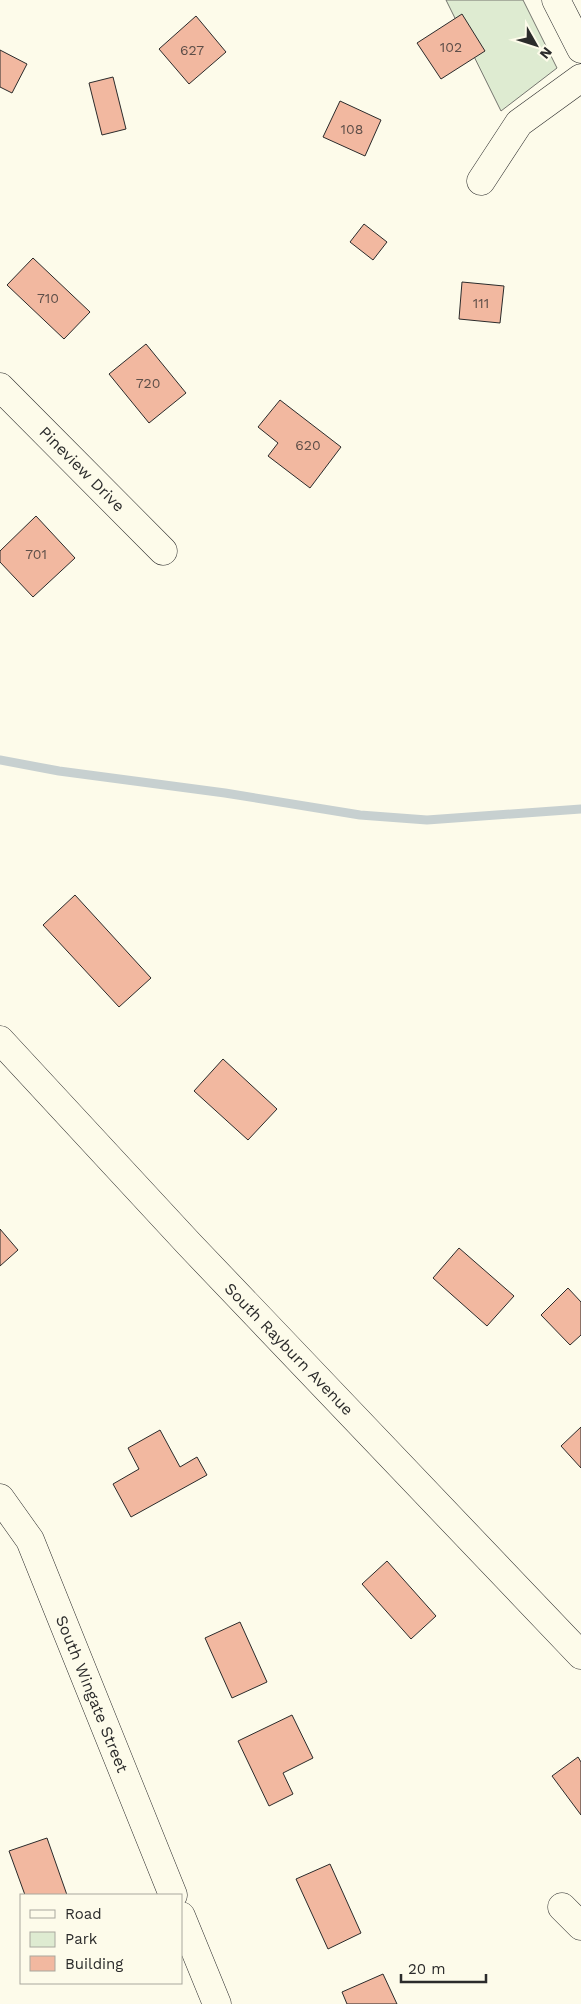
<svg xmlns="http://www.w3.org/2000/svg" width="581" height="2004" font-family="'Work Sans',sans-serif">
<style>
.green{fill:#deebd1;stroke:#74746e}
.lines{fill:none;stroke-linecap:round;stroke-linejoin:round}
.stream{stroke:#c7d0d0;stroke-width:9}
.building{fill:#f2b8a0;stroke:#2b2b2b}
.minor-casing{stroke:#2b2b2b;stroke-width:29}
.minor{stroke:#fdfbea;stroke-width:28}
.labels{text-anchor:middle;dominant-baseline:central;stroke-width:4;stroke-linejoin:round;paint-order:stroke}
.number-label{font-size:14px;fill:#5d4e48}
.street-label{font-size:16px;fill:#2b2b2b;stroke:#fdfbea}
</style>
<rect width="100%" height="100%" fill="#fdfbea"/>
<path class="green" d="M446 0H523L557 68 501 111Z"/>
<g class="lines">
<path class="stream" d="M0 760 59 771 225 793 360 815 427 820 581 809"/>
</g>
<path class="building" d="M462 14 485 51 441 79 417 43Z
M196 16 226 52 189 84 159 49Z
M0 50 27 64 12 93 0 87Z
M113 77 126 129 102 135 89 83Z
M340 101 381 120 365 156 323 137Z
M364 224 387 242 373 260 350 242Z
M33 258 90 312 64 339 7 285Z
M462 282 504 286 500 323 459 319Z
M146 344 186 393 149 423 109 374Z
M280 400 341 447 310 488 268 456 278 443 258 427Z
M36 516 75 558 33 597 0 562V551Z
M75 895 151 978 119 1007 43 925Z
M223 1059 277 1109 248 1140 194 1091Z
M0 1229 18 1250 0 1266Z
M459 1248 514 1296 487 1326 433 1278Z
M568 1288 581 1302V1335L570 1345 541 1315Z
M581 1427V1468L561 1446Z
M160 1430 180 1467 197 1457 207 1475 131 1517 113 1484 139 1469 128 1448Z
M387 1561 436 1616 411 1639 362 1584Z
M240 1622 267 1682 232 1698 205 1638Z
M292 1715 313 1758 283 1773 293 1794 269 1806 238 1741Z
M578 1757 581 1762V1815L552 1776Z
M47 1838 67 1895H25L9 1851Z
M330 1864 361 1933 328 1949 296 1879Z
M383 1974 397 2004H347L342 1992Z"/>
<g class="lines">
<g class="minor-casing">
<path id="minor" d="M556 0 581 49
M481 181 519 123 581 78
M0 387 163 551
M0 1040 189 1244 581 1655
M0 1498 30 1540 173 1895
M562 1907 581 1926
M181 1916 217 2004"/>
</g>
<use href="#minor" class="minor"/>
</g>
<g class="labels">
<g class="number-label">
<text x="451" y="47">102</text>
<text x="192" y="50">627</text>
<text x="352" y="129">108</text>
<text x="48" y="298">710</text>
<text x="481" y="303">111</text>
<text x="148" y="383">720</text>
<text x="308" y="445">620</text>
<text x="36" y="554">701</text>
</g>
<g class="street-label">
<text transform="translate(82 469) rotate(45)">Pineview Drive</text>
<text transform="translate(289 1349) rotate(46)">South Rayburn Avenue</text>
<text transform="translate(92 1694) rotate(68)">South Wingate Street</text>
</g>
</g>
<rect x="20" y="1894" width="162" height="90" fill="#fdfbea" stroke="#a9a89e"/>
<rect x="30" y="1910" width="25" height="8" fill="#fdfbea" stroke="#a9a89e"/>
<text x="65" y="1919" font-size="15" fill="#2b2b2b">Road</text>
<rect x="30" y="1932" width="25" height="15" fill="#deebd1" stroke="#a9a89e"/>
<text x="65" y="1944" font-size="15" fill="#2b2b2b">Park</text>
<rect x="30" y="1956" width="25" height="15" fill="#f2b8a0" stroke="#a9a89e"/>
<text x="65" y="1969" font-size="15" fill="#2b2b2b">Building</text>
<g transform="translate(536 45) rotate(129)" stroke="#fdfbea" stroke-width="4" paint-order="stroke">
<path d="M0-4L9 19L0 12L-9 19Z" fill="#2b2b2b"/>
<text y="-8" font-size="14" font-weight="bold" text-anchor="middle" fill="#2b2b2b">N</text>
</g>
<path d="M401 1974v8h85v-8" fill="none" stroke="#2b2b2b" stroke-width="2.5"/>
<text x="408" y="1974" font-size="15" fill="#2b2b2b" stroke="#fdfbea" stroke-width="4" paint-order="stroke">20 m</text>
</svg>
